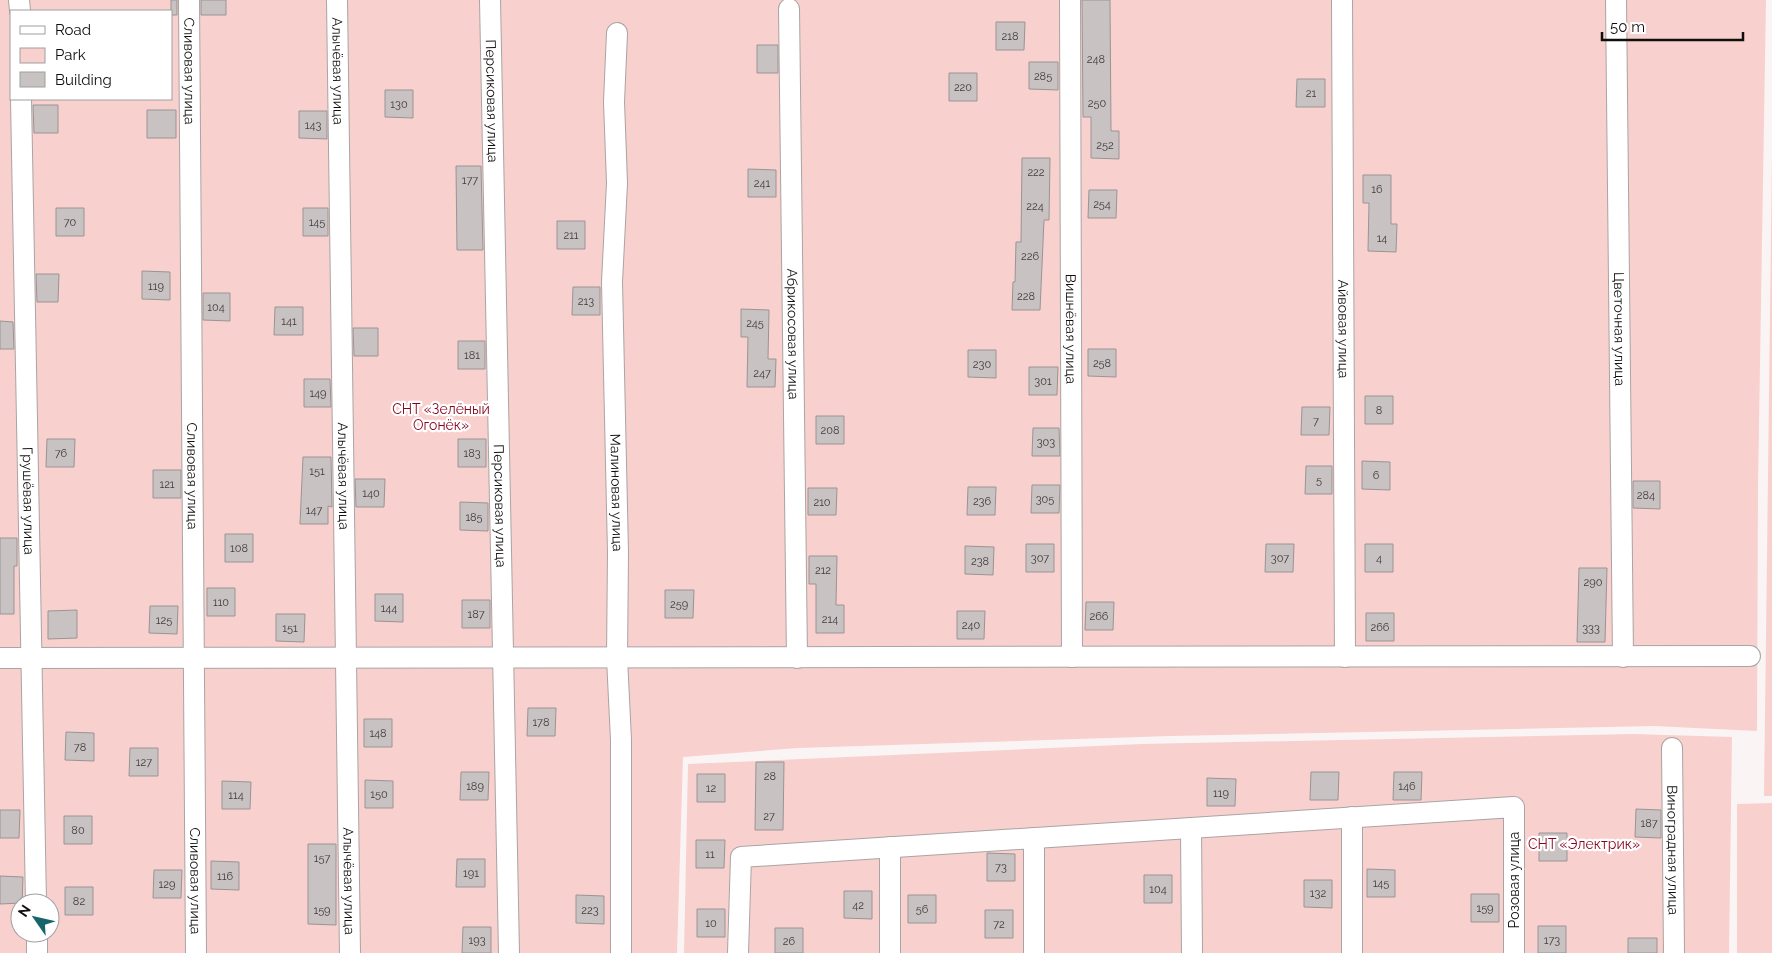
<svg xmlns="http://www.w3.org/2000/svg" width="1772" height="953" font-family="Raleway,sans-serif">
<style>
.green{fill:#f8d0ce;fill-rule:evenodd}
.building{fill:#c9c2c2;stroke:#9a9494}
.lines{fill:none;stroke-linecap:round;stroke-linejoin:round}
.minor-casing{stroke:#aba4a4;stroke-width:22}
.minor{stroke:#fff;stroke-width:20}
.labels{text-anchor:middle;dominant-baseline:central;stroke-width:4.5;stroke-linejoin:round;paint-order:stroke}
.number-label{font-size:11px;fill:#3f3c3b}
.street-label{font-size:14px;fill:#110f0e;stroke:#fff}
.park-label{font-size:14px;fill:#86051c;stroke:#fff}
</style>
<rect width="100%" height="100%" fill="#fbf4f4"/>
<path class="green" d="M0 0H1766L1758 485 1757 731 1654 726 1170 736 798 748 683 757 677 953H0ZM11 11H171V99H11ZM20 903H50V933H20Z
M1772 155V796H1764Z
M1633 734 1732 737 1729 953H684L688 764 1142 744Z
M1772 803V953H1737V804Z"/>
<path class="building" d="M171 0H177V15H171Z
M201 0H226V15H201Z
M1082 0H1110L1111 131H1119V159L1091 158V117H1083Z
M996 22H1025L1024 50H996Z
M757 45H778V73H757Z
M1029 62H1058V90L1029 89Z
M949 73H977V101H949Z
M1297 79H1325V107H1296Z
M385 90H413V118L385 117Z
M33 105H58V133H34Z
M147 110H176V138H147Z
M299 111H327V139L299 138Z
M1022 158H1050L1049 220H1044L1040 310H1012L1013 282H1015L1016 242H1021Z
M456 166H481L483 250H457Z
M748 169 776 170V197H748Z
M1363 175H1391V224H1397L1396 252 1368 251 1369 203H1363Z
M1089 190H1117L1116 218H1088Z
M56 208H84V236H56Z
M303 208H328V236H303Z
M557 221H585V249H557Z
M142 271 170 272V300L142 299Z
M36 274H59L58 302H37Z
M573 287H600V315H572Z
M203 293H230V321L203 320Z
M275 307H303V335H274Z
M741 309 769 310 768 359H776L775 387H747L748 337H741Z
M0 321 13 322 14 349H0Z
M353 328H378V356H354Z
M458 341H485V369H458Z
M1088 349H1116V377L1088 376Z
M968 350H996V378L968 377Z
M1029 367H1058L1057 395H1029Z
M304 379H330L331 407H304Z
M1365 396H1393V424H1365Z
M1302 407H1330L1329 435H1301Z
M816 416H844V444H816Z
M1033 428H1059L1060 456H1032Z
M47 439H75L74 467H46Z
M458 439H486V467H458Z
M303 457H331L332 507 328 506V524H300Z
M1362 461 1390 462V490L1362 489Z
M1306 466H1332V494H1305Z
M153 470H181V498H153Z
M355 479H385L384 507H356Z
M1633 481H1660V509L1633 508Z
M1032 485H1060L1059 513H1031Z
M968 487H996L995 515H967Z
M808 488H837L836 515H808Z
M460 502 488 503V531L460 530Z
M225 534H253V562H225Z
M0 538H17V566H14V614H0Z
M1026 544H1054V572H1026Z
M1266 544H1294L1293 572H1265Z
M1365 544H1393V572H1365Z
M965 546 994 547 993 575 965 574Z
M809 556H837L836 605H844V633H816V584H809Z
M1579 568H1607L1605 642H1577Z
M207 588H235V616H207Z
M665 590H694L693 618H665Z
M375 594H403V622L375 621Z
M462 600H490V628H462Z
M1086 602H1114L1113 630H1085Z
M150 606H178L177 634 149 633Z
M77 610V638L48 639V611Z
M957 611H985L984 639H957Z
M1366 613H1394V641H1366Z
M276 614H305L304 642 276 641Z
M528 708H556L555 736H527Z
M364 719H392V747H364Z
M66 732 94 733V761L65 760Z
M130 748H158V776H129Z
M756 762H784L783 830H755Z
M461 772H489L488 800H460Z
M1311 772H1339L1338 800H1310Z
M1394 772H1422L1421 800H1393Z
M697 774H725V802H697Z
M1207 778 1236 779 1235 806H1207Z
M365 780 393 781V808H365Z
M222 781 251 782 250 809H222Z
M1636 809 1661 810V838L1635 837Z
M0 810H20L19 838H0Z
M64 816H92V844H64Z
M1539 833H1567V861H1539Z
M696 840H725L724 868H696Z
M308 844H336V925L308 924Z
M987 853 1015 854V881H987Z
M457 859H485V887H456Z
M211 861 239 862V890L211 889Z
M1367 869 1395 870V897H1367Z
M154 870H182L181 898H153Z
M1144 875H1172V903H1144Z
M0 876 23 877 22 903 0 904Z
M1304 880H1332V908L1304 907Z
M65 887H93V915H65Z
M844 891H872V919L844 918Z
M1471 894H1499V922H1471Z
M576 895 604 896V924L576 923Z
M908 895H936V923H908Z
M697 909H725V937H697Z
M985 910H1013V938H985Z
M1538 926H1566V953H1538Z
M463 927H491V953H462Z
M775 928H803V953H775Z
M1628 938H1657V953H1628Z"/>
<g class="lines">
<g class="minor-casing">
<g id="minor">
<path d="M19 0 20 11"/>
<path id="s1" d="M189 0 196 953"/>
<path id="s2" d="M337 0 350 953"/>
<path id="s3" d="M490 0 509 953"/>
<path id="s4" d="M1070 0 1072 657"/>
<path id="s5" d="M1342 0 1345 657"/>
<path id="s6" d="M1616 0 1623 657"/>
<path id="s7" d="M789 9 797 658"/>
<path id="s8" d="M617 33 614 102 617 183 612 282 618 553 617 658 621 740V953"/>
<path id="s9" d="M21 99 36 903"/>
<path d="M0 658 1750 656"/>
<path id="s10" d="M1672 748 1674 953"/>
<path d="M1352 817V953"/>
<path d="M1191 828 1192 953"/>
<path d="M37 933V953"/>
<path d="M738 953 741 857 1514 807V953"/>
<path d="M890 953V847"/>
<path d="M1034 953V838"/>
</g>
</g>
<use href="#minor" class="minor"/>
</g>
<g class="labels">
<g class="number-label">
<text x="1010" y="36">218</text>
<text x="1096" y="59">248</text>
<text x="1043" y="76">285</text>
<text x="963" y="87">220</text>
<text x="1311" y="93">21</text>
<text x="1097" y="103">250</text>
<text x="399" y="104">130</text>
<text x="313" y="125">143</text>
<text x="1105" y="145">252</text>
<text x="1036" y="172">222</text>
<text x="470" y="180">177</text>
<text x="762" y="183">241</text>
<text x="1377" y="189">16</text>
<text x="1102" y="204">254</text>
<text x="1035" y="206">224</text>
<text x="70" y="222">70</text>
<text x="317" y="222">145</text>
<text x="571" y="235">211</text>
<text x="1382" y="238">14</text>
<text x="1030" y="256">226</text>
<text x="156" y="286">119</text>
<text x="1026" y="296">228</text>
<text x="586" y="301">213</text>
<text x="216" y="307">104</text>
<text x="289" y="321">141</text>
<text x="755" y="323">245</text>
<text x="472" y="355">181</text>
<text x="1102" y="363">258</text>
<text x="982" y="364">230</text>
<text x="762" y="373">247</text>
<text x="1043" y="381">301</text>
<text x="318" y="393">149</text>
<text x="1379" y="410">8</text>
<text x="1316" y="421">7</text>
<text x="830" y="430">208</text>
<text x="1046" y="442">303</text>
<text x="61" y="453">76</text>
<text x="472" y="453">183</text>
<text x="317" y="471">151</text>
<text x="1376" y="475">6</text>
<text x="1319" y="480">5</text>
<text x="167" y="484">121</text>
<text x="371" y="493">140</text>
<text x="1646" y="495">284</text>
<text x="1045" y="499">305</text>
<text x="982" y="501">236</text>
<text x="822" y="502">210</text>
<text x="314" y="510">147</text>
<text x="474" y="517">185</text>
<text x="239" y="548">108</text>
<text x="1040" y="558">307</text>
<text x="1280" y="558">307</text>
<text x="1379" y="558">4</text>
<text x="980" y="561">238</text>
<text x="823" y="570">212</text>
<text x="1593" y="582">290</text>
<text x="221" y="602">110</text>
<text x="679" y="604">259</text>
<text x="389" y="608">144</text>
<text x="476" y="614">187</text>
<text x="1099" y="616">266</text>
<text x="830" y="619">214</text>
<text x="164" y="620">125</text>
<text x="971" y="625">240</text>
<text x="1380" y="627">266</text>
<text x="290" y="628">151</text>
<text x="1591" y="628">333</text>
<text x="541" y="722">178</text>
<text x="378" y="733">148</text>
<text x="80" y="747">78</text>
<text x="144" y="762">127</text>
<text x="770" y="776">28</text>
<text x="475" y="786">189</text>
<text x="1407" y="786">146</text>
<text x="711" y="788">12</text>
<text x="1221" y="793">119</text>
<text x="379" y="794">150</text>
<text x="236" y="795">114</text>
<text x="769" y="816">27</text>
<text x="1649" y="823">187</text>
<text x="78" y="830">80</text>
<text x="710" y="854">11</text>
<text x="322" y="858">157</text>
<text x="1001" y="867">73</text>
<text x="471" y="873">191</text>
<text x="225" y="876">116</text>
<text x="1381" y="883">145</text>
<text x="167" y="884">129</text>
<text x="1158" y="889">104</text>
<text x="1318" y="893">132</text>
<text x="79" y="901">82</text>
<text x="858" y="905">42</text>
<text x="1485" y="908">159</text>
<text x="922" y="909">56</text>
<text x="322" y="910">159</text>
<text x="590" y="910">223</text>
<text x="711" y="923">10</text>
<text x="999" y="924">72</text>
<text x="477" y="940">193</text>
<text x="1552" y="940">173</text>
<text x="789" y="941">26</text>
</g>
<g class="street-label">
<text stroke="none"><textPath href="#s1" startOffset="71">Сливовая улица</textPath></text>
<text stroke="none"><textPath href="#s2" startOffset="71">Алычёвая улица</textPath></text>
<text stroke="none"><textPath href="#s3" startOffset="101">Персиковая улица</textPath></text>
<text stroke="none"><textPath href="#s4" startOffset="329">Вишнёвая улица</textPath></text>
<text stroke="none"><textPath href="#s5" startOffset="329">Айвовая улица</textPath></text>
<text stroke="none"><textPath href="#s6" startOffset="329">Цветочная улица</textPath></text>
<text stroke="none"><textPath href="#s7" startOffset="325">Абрикосовая улица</textPath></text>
<text stroke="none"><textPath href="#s1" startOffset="476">Сливовая улица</textPath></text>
<text stroke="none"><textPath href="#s2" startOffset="476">Алычёвая улица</textPath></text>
<text stroke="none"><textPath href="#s8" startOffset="460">Малиновая улица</textPath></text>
<text stroke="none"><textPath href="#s9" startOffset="402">Грушёвая улица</textPath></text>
<text stroke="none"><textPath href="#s3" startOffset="506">Персиковая улица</textPath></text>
<text stroke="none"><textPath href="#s10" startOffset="102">Виноградная улица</textPath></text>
<text transform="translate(1514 880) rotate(-90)">Розовая улица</text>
<text stroke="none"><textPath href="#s1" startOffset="881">Сливовая улица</textPath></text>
<text stroke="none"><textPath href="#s2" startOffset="881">Алычёвая улица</textPath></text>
</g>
<g class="park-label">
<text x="441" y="409">СНТ «Зелёный<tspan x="441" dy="16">Огонёк»</tspan></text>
<text x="1584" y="844">СНТ «Электрик»</text>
</g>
</g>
<rect x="10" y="10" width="162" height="90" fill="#ffffff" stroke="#a09f9f"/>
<rect x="20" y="26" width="25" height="8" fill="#ffffff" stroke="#a09f9f"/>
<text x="55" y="35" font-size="15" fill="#110f0e">Road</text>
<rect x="20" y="48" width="25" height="15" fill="#f8d0ce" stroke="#a09f9f"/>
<text x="55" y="60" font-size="15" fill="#110f0e">Park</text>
<rect x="20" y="72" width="25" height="15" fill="#c9c2c2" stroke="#a09f9f"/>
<text x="55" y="85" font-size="15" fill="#110f0e">Building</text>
<g transform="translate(35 918) rotate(304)"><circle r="24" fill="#ffffff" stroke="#a09f9f"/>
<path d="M0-4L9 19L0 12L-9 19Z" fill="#17656a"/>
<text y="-8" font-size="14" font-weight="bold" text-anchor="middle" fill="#110f0e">N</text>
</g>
<path d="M1602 32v8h141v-8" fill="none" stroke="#110f0e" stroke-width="2.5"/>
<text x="1610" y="32" font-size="15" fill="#110f0e" stroke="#ffffff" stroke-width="4" paint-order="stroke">50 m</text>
</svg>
